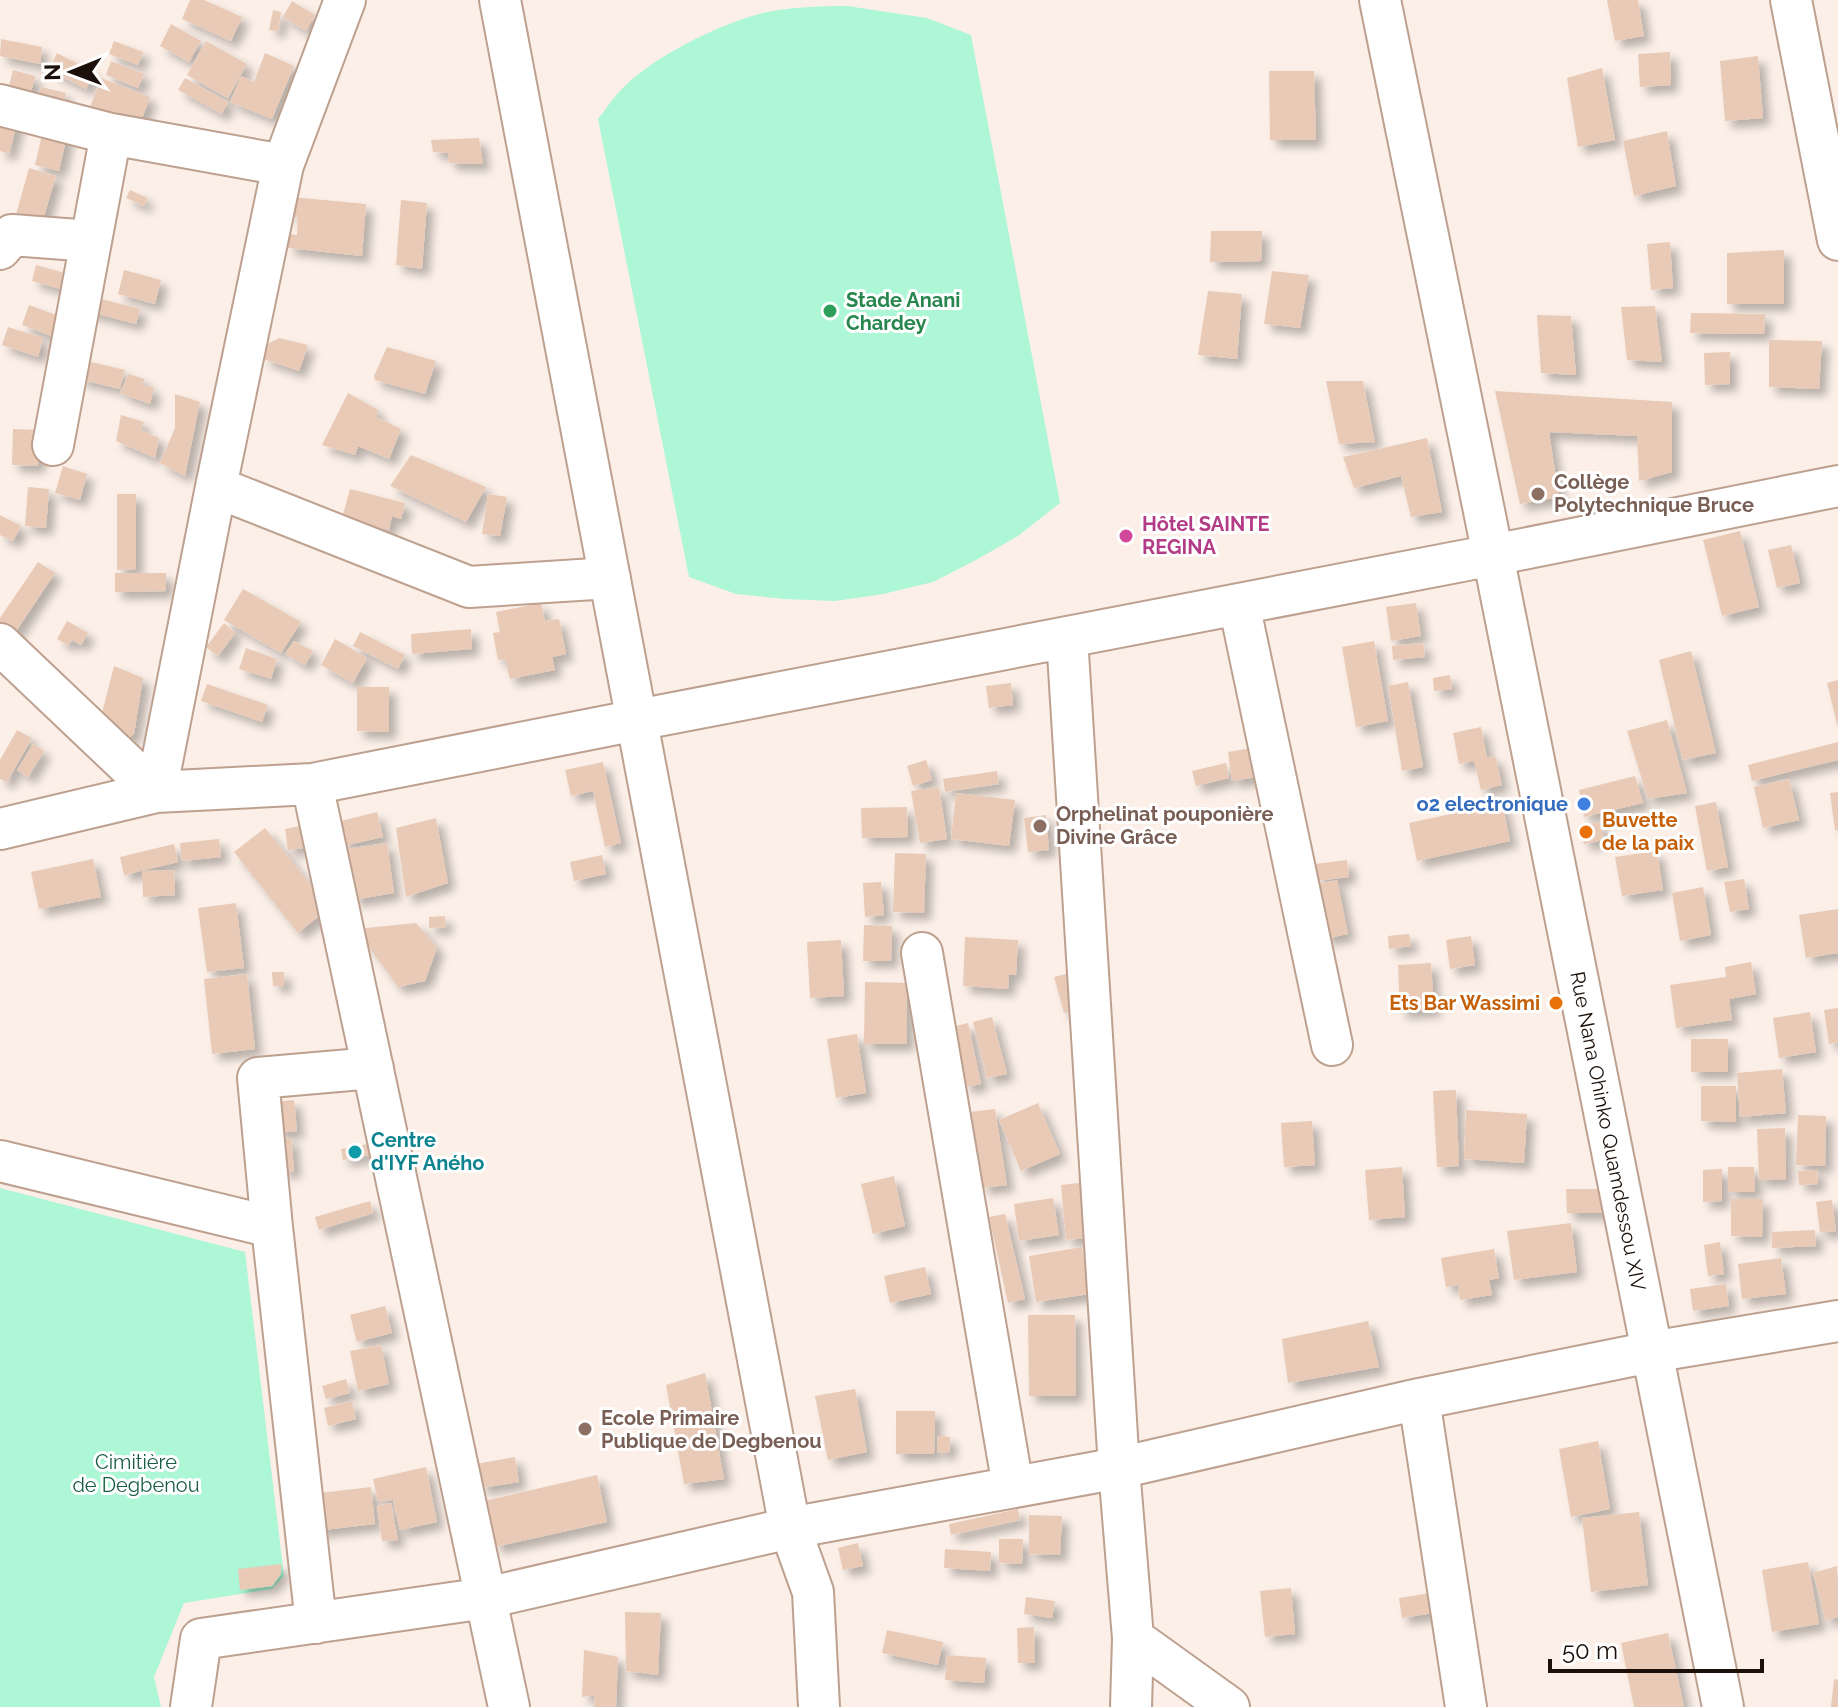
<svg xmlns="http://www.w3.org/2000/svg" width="1838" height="1707" font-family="Raleway,sans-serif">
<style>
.green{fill:#adf7d6}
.building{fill:#e8cab7;filter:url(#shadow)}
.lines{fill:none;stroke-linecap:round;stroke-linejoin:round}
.minor-casing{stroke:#bda08e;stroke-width:44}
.minor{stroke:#fff;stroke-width:40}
.leisure-dot{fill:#2e9e5b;stroke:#fff;stroke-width:3}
.education-dot{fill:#8d6e63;stroke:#fff;stroke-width:3}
.hotel-dot{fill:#d1479c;stroke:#fff;stroke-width:3}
.shop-dot{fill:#3f7fe0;stroke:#fff;stroke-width:3}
.food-dot{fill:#e8710a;stroke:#fff;stroke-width:3}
.culture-dot{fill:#0f9aa8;stroke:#fff;stroke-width:3}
.labels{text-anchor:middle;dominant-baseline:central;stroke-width:6;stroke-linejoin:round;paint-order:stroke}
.leisure-label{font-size:20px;font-weight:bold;fill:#27864d;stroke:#fff;text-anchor:start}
.education-label{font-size:20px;font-weight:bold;fill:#785e54;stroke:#fff;text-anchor:start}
.hotel-label{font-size:20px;font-weight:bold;fill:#b23c85;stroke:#fff;text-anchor:start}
.shop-label{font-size:20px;font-weight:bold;fill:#366cbe;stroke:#fff;text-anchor:end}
.food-label{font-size:20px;font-weight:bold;fill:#c56008;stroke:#fff;text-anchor:start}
.street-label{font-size:20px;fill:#1b100a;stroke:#fff}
.culture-label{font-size:20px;font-weight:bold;fill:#0d838f;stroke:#fff;text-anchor:start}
.park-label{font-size:20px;fill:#195d45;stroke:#fff}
</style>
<defs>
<filter id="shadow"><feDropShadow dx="7" dy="7" stdDeviation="4" flood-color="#0004"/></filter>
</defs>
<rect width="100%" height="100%" fill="#fbefe7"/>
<path class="green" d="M847 6 927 18 971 35 1060 503 1018 536 976 560 933 582 883 594 835 601 785 599 736 594 689 577 598 119C606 109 613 98 621 90 650 58 724 21 767 12 793 7 820 6 847 6Z
M0 1188 245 1252 284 1576 272 1589 184 1603 154 1677 161 1707H0Z"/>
<path class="building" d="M190 0H204L242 17 231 41 182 19Z
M1607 0H1638L1644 36 1615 41Z
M292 1 315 15 306 31 283 17Z
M273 10 281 12 278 31 269 30Z
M171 24 201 41 189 62 160 46Z
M1 39 42 47 40 64 0 56Z
M114 41 143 52 138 65 109 54Z
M206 41 247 64 228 98 187 75Z
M1670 52 1671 85 1640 87 1638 54Z
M57 53 95 73 86 89 49 70Z
M265 53 294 66 272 119 230 102 241 76 254 82Z
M1758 56 1763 118 1725 121 1720 61Z
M111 61 144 74 138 88 106 75Z
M1602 68 1615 140 1578 147 1567 78Z
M13 70 35 76 27 108 5 102Z
M1269 71H1314L1316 140H1270Z
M101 78 150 97 138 129 89 110Z
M185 78 228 102 222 114 178 90Z
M41 87 66 93 61 116 36 110Z
M0 111 19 116 9 154 0 151Z
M44 126 68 131 59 171 35 165Z
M1667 131 1676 186 1634 196 1623 141Z
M479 138 483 164 449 163 448 153 433 152 431 140Z
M29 168 56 176 41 226 15 218Z
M130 190 147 198 144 206 126 198Z
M292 197 366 204 362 256 288 248V234L297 235 298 217 290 218Z
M401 200 427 203 422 269 396 265Z
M1211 231H1262L1261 261 1210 262Z
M1670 242 1673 288 1651 290 1647 244Z
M1784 250V304H1727V253Z
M36 265 68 274 64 290 32 281Z
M124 270 161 280 155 304 118 294Z
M1272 271 1309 275 1300 328 1264 324Z
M1208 291 1242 294 1237 359 1198 355Z
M86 295 140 309 136 324 82 310Z
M29 305 64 318 57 338 22 325Z
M1655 306 1662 362 1627 360 1621 307Z
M1691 313 1765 314 1764 334 1690 333Z
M1537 315 1571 316 1576 375 1541 373Z
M8 327 43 338 38 357 2 345Z
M279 338 308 345 299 371 263 359 269 343Z
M1769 340 1822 341 1819 389 1769 387Z
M387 347 436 361 425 394 375 380 374 376Z
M1730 352V384L1705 385 1704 353Z
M83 360 125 370 120 389 78 379Z
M128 374 145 379 142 385 154 388 150 404 120 393Z
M1326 381H1363L1375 442 1339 444Z
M1495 391 1672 402V472L1639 481 1637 436 1549 432 1559 497 1520 504Z
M348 393 378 410 376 417 401 429 389 459 358 446 355 455 322 445Z
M175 394 200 402 185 476 160 463 175 428Z
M121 415 144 422 141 430 159 438 155 458 116 441Z
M13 429 39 430 38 466 12 465Z
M1427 438 1442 512 1411 517 1401 476 1354 488 1343 457Z
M411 455 486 487 466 522 390 486Z
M63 466 87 474 80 500 55 493Z
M28 487 49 489 46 528 25 526Z
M350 489 405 503 401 519 392 516 389 530 357 522H341Z
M117 494H136V569L117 570Z
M488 494 507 497 500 536 482 534Z
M0 515 21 526 13 541 0 535Z
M1740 531 1759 607 1722 616 1703 540Z
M1791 545 1800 583 1777 588 1768 550Z
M38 562 55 573 13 636 0 627V618Z
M115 573H166V591L115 592Z
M243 589 301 622 281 653 224 620Z
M541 603 545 621 559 619 566 654 552 657 555 670 510 679 505 659 498 660 493 633 500 632 496 612Z
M1416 603 1421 636 1391 641 1386 607Z
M67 621 88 633 81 645 72 640 68 645 57 639Z
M224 623 235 633 218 656 206 647Z
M471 629 472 649 412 654 411 634Z
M360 632 405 655 398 669 353 646Z
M335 639 367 658 353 683 321 665Z
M294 641 313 651 305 665 285 654Z
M1374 641 1388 721 1356 727 1342 647Z
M1423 643 1425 657 1393 660 1392 646Z
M246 648 277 659 271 679 239 669Z
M1691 651 1716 753 1683 760 1659 660Z
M114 666 143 678 134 734 126 740 101 717Z
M1450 675 1452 689 1434 691 1433 678Z
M1838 680V724H1837L1827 683Z
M1408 682 1423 767 1402 771 1388 686Z
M1011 683 1013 705 989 708 986 686Z
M207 684 268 705 262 722 201 701Z
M357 687H389V732L357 731Z
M1667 720 1687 793 1648 799 1627 731Z
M1481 727 1487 758 1495 756 1502 785 1481 790 1474 761 1459 764 1453 733Z
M17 730 32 738 7 782 0 779V760Z
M1838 742V760L1752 781 1748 765Z
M33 744 44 751 28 777 17 770Z
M1252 748 1257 777 1232 781 1228 752Z
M926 760 932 780 913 786 907 766Z
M603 762 621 843 605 847 593 791 571 796 565 770Z
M1226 763 1229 778 1196 786 1192 771Z
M997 771 999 784 945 792 943 779Z
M1635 776 1643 803 1584 817 1579 790Z
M1789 779 1799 820 1763 828 1754 787Z
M939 787 947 839 920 843 911 791Z
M1838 792V830H1835L1830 793Z
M956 793 1015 800 1009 846 951 839Z
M1716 802 1728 867 1707 871 1695 806Z
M1502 803 1510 841 1417 861 1409 823Z
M907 807 908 837 862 838 861 808Z
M377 812 383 837 343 846 337 822Z
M1046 815 1049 850 1028 852 1024 818Z
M436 818 448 883 406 897 396 828Z
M1600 822 1604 840 1584 844 1580 826Z
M300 826 303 848 288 850 285 829Z
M265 828 329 908 298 933 234 852Z
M219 839 221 857 182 861 180 843Z
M387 843 394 893 353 900 346 849Z
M174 844 178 862 124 875 120 857Z
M1657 851 1663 890 1622 896 1615 857Z
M895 853 926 854 924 913 893 912Z
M602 855 606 874 574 881 570 862Z
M93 859 101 897 39 909 31 872Z
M1347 860 1349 877 1316 881 1315 864Z
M174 870 175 895 143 897 142 871Z
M1744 879 1749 909 1730 912 1724 882Z
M1337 880 1348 934 1324 939 1313 885Z
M881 882 884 915 865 917 863 883Z
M1703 887 1711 935 1680 941 1672 893Z
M236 903 244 968 207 972 198 908Z
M1838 909V953L1806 958 1799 915Z
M445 916 446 927 429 928V917Z
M416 923 437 948 425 981 398 987 356 929Z
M864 925 892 926 891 961H863Z
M1409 934 1411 946 1389 949 1388 936Z
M1471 936 1475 965 1450 969 1446 940Z
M965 937 1018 940 1016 975 1009 974 1008 989 963 986Z
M841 940 844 996 810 998 807 942Z
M1751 962 1756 994 1729 999 1732 1020 1676 1028 1670 985 1726 977 1725 967Z
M1431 963 1434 1010 1400 1012 1398 965Z
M272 972H284V986H273Z
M1070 973 1079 1009 1064 1013 1054 977Z
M247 974 255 1049 212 1054 204 979Z
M865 982 907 983V1044H864Z
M1838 1008V1042L1829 1044 1824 1010Z
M1810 1012 1816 1052 1779 1058 1773 1018Z
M992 1017 1007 1074 987 1078 973 1022Z
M968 1023 981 1084 965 1087 952 1027Z
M857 1034 866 1093 836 1098 827 1039Z
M1691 1039H1728V1072H1691Z
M1782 1069 1786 1113 1740 1117 1737 1073Z
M1701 1086H1736V1122L1701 1121Z
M1456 1090 1459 1166 1437 1167 1433 1091Z
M294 1100 297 1131 276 1133 273 1102Z
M1038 1103 1060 1154 1021 1171 999 1120Z
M995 1109 1007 1185 982 1188 970 1112Z
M1466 1110 1527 1114 1524 1163 1464 1159Z
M1798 1115 1826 1116 1825 1166 1796 1165Z
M1312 1121 1315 1165 1284 1167 1281 1123Z
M1785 1128 1786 1179 1759 1180 1757 1129Z
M291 1138 294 1171 282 1172 278 1139Z
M368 1144 370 1155 343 1160 341 1149Z
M1402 1167 1405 1217 1369 1220 1365 1170Z
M1728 1167H1754L1755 1192H1728Z
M1722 1169V1201L1703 1202V1170Z
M1817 1170 1818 1184 1799 1185 1798 1171Z
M894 1176 905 1226 873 1234 861 1184Z
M1088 1182 1093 1237 1066 1240 1061 1185Z
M1566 1189H1604L1605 1213H1567Z
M1053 1198 1059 1235 1019 1241 1014 1204Z
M1731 1199H1763L1762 1237 1731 1236Z
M1832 1200 1836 1231 1820 1232 1816 1202Z
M370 1201 373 1213 319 1230 315 1217Z
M1005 1214 1025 1299 1008 1303 989 1217Z
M1571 1223 1577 1272 1514 1280 1507 1231Z
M1815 1230 1816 1246 1772 1248V1232Z
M1720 1242 1724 1274 1708 1276 1704 1245Z
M1082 1247 1089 1294 1036 1302 1029 1256Z
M1494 1249 1499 1278 1489 1280 1492 1295 1460 1300 1458 1285 1446 1287 1441 1258Z
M1781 1258 1786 1294 1742 1299 1738 1264Z
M925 1267 931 1294 890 1303 884 1276Z
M1726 1284 1729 1306 1693 1311 1690 1289Z
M385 1306 392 1333 357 1342 350 1315Z
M1028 1315H1075L1076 1396H1029Z
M1368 1321 1379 1367 1288 1383 1282 1339Z
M381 1345 389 1384 358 1391 350 1351Z
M705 1373 724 1479 684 1484 666 1385Z
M346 1379 350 1393 326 1399 322 1386Z
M855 1389 867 1452 828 1460 815 1396Z
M352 1401 356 1419 328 1426 324 1408Z
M896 1411H935L934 1454H896Z
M938 1436 950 1437 949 1453 937 1452Z
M1598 1441 1610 1509 1571 1517 1559 1449Z
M515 1457 519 1482 481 1488 476 1464Z
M426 1467 437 1522 400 1530 393 1500 378 1501 373 1479Z
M597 1475 607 1522 495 1547 484 1501Z
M371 1487 375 1524 315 1531 312 1494Z
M391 1503 398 1540 382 1541 377 1506Z
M1018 1509 1020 1520 951 1535 949 1524Z
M1639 1512 1648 1585 1591 1592 1582 1518Z
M1029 1515 1062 1516 1060 1555 1029 1554Z
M999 1539H1023L1022 1564 999 1563Z
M858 1543 863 1566 843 1570 838 1548Z
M945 1549 991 1552 990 1571 944 1568Z
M1808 1562 1819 1624 1772 1632 1762 1570Z
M281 1564V1574L272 1586 240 1590 238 1569Z
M1837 1566 1838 1617 1826 1620 1813 1573Z
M1291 1588 1295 1634 1265 1637 1260 1591Z
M1437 1592 1440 1612 1402 1618 1399 1598Z
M1026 1597 1055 1601 1052 1618 1024 1614Z
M625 1612 661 1613 658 1675 626 1671Z
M1034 1627 1035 1663H1018L1017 1628Z
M887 1630 943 1642 938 1665 882 1653Z
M1668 1633 1684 1707H1634L1621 1643Z
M584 1650 618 1657 616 1707H594L595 1695 582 1697Z
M947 1655 986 1658 984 1683 945 1680Z
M1834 1679 1838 1680V1707H1831Z"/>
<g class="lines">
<g class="minor-casing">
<path id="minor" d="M500 0 790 1528 813 1592 819 1707
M1380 0 1493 555 1723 1707
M1791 0 1838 240
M0 105 111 134 283 165
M0 249 12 235 91 241
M53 445 111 134
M216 487 469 587 610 578
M1239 604 1332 1045
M1067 637 1119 1468 1133 1638 1131 1707
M0 644 156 792
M312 784 509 1707
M156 792 216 487 283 165 345 0
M0 829 156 792 312 784 637 720 1493 555 1838 486
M922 953 1013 1487
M0 1161 272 1227
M1419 1399 1466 1707
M316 1623 272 1227 258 1078 373 1068
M1133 1638 1229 1707
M191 1707 201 1639 486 1598 790 1528 1119 1468 1419 1399 1651 1352 1838 1321"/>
</g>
<use href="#minor" class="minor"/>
</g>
<circle class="leisure-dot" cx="830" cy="311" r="8"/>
<g class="education-dot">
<circle cx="1538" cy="494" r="8"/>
<circle cx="1040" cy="826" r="8"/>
<circle cx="585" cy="1429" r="8"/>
</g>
<circle class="hotel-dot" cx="1126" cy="536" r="8"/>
<circle class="shop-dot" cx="1584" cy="804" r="8"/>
<g class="food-dot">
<circle cx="1586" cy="832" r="8"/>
<circle cx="1556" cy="1003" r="8"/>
</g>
<circle class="culture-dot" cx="355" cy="1152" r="8"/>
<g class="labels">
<g class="leisure-label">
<text x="846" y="300">Stade Anani<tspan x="846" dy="23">Chardey</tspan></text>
</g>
<g class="education-label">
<text x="1554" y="482">Collège<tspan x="1554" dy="23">Polytechnique Bruce</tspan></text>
<text x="1056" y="814">Orphelinat pouponière<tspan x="1056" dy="23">Divine Grâce</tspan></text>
<text x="601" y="1418">Ecole Primaire<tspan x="601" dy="23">Publique de Degbenou</tspan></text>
</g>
<g class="hotel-label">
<text x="1142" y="524">Hôtel SAINTE<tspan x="1142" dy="23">REGINA</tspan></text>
</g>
<g class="shop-label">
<text x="1568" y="804">o2 electronique</text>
</g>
<g class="food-label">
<text x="1602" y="820">Buvette<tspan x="1602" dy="23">de la paix</tspan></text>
<text x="1540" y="1003" text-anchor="end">Ets Bar Wassimi</text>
</g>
<g class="street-label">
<text transform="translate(1608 1131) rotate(79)">Rue Nana Ohinko Quamdessou XIV</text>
</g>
<g class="culture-label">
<text x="371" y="1140">Centre<tspan x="371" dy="23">d'IYF Aného</tspan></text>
</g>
<g class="park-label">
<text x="136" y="1462">Cimitière<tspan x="136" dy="23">de Degbenou</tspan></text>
</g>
</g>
<g transform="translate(72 72) rotate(269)" stroke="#ffffff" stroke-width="6" paint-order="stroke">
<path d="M0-6L14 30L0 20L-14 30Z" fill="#1b100a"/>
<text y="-12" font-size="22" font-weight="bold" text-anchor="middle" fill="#1b100a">N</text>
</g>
<path d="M1550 1659v12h212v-12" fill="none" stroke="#1b100a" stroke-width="4"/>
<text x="1562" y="1659" font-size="24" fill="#1b100a" stroke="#ffffff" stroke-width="6" paint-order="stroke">50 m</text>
</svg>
